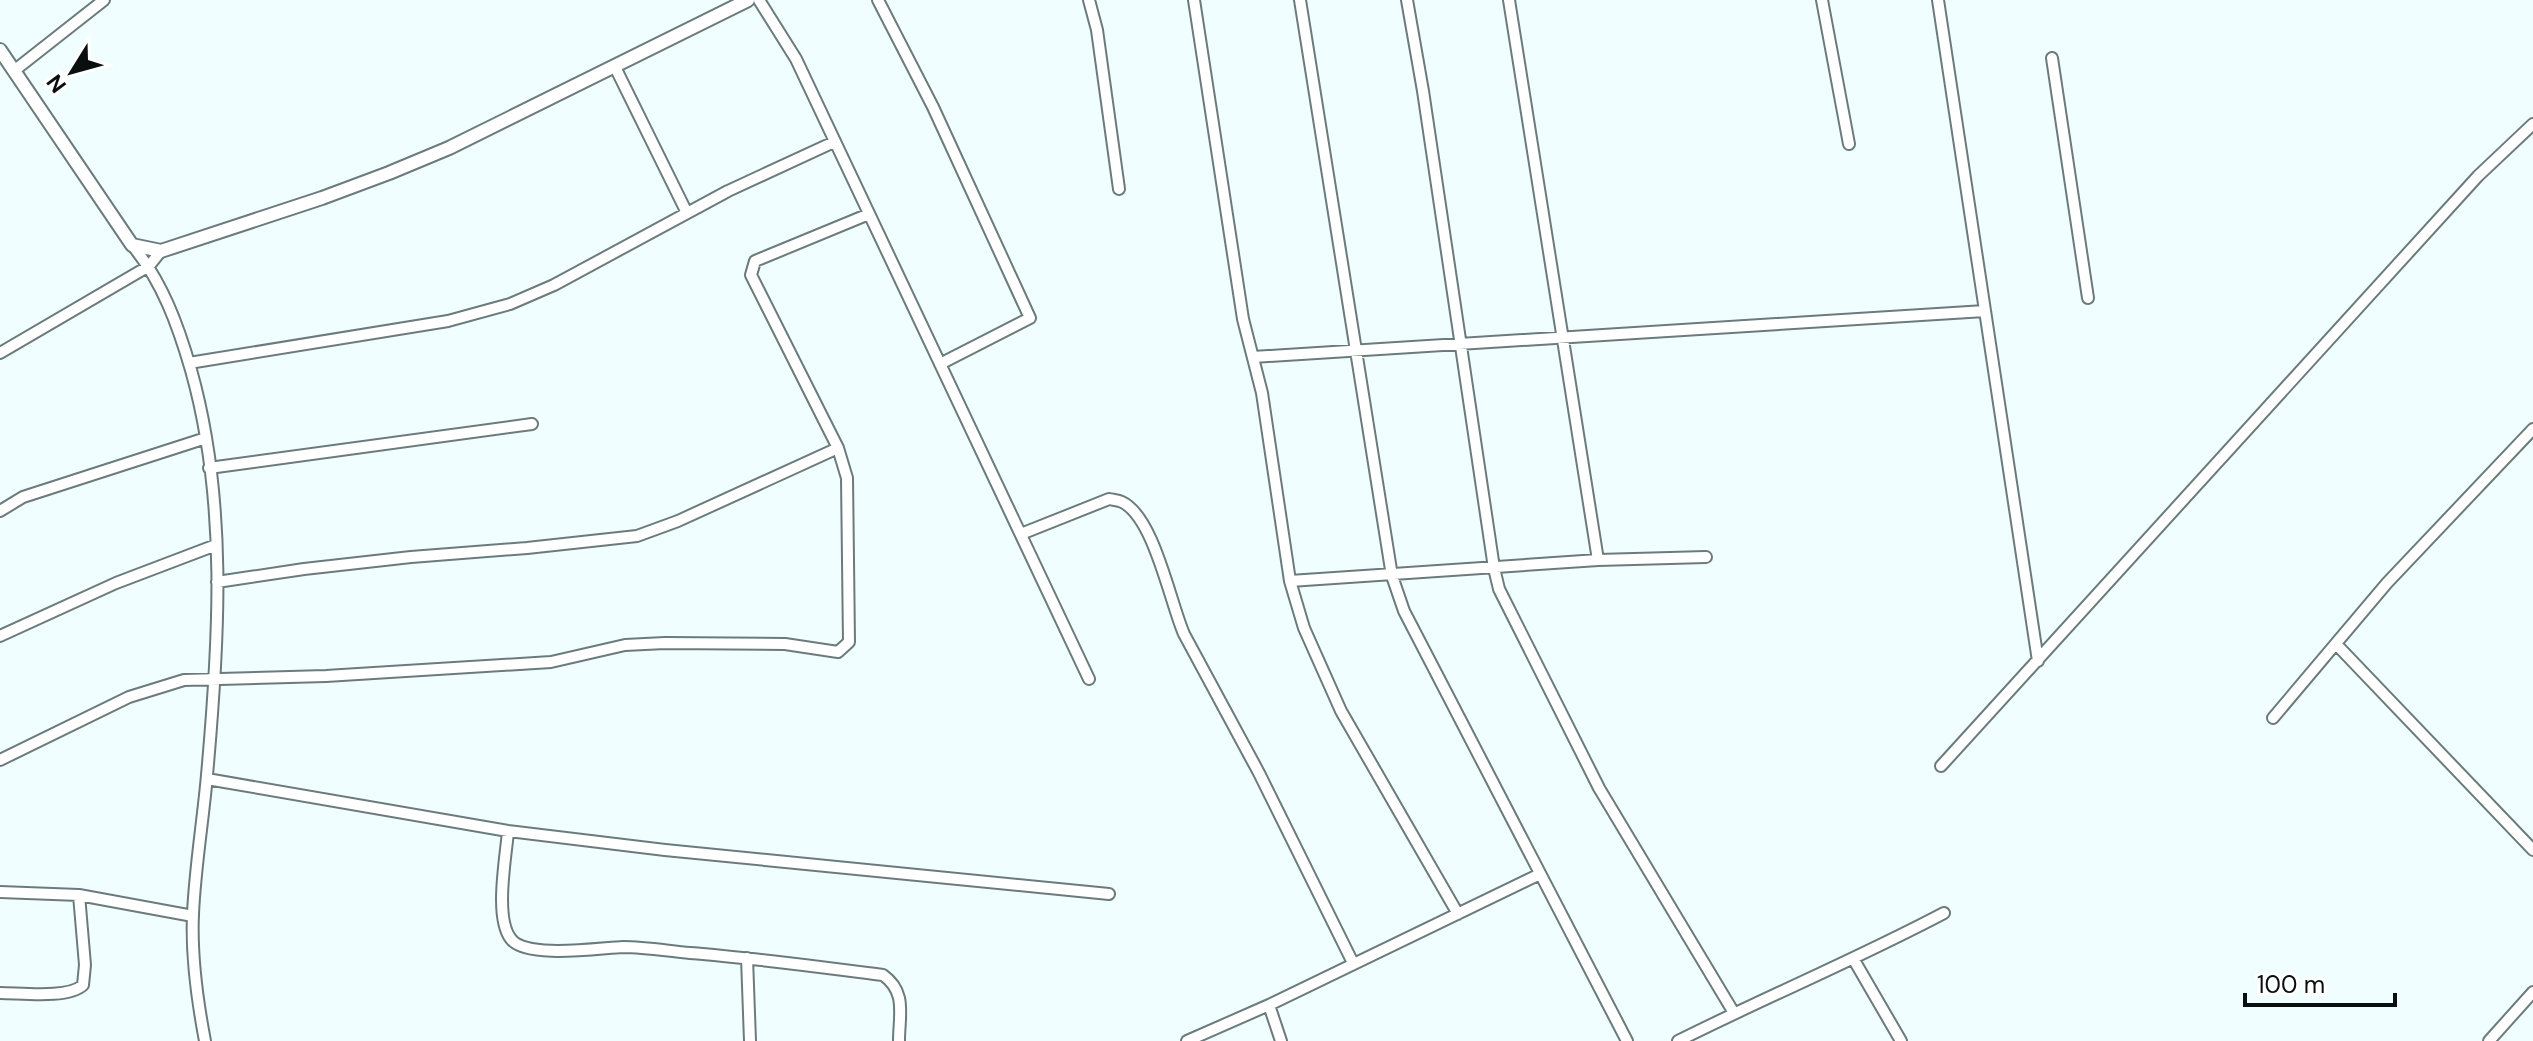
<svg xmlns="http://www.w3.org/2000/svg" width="2533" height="1041" font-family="'DM Sans',sans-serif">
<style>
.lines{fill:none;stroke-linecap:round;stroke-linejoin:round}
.minor-casing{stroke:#6b7b7c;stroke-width:14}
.tertiary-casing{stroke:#6b7b7c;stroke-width:16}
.minor{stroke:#fff;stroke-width:10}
.tertiary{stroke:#fff;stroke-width:12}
</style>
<rect width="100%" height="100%" fill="#f0feff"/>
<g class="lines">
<g class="minor-casing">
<path id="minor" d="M759 0 796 59 1089 679
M878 0 933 107 1030 318 940 364
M1089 0 1097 30 1119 189
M1194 0 1243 319 1262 393 1290 581 1304 628 1341 711 1458 914
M1300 0 1392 576 1404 611 1627 1041
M1407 0 1423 91 1494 568 1499 589 1599 788 1734 1013
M1509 0 1598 560
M1822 0 1849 144
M1938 0 2038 661
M2052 58 2088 298
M615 67 687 213
M15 70 104 0
M132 245C162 281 178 325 191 370 228 501 219 642 207 775 203 821 195 868 193 914 191 957 197 999 205 1041
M0 353 149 266 161 251
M1253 357 1985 311
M189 363 448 321 510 304 554 285 728 191 834 142
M209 468 532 424
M0 511 23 497 206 438
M1021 534 1109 499C1114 500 1118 500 1122 502 1154 517 1170 602 1184 634L1259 773 1353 963
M1290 581 1598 560 1706 557
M217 582 304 569 411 557 527 548 637 536 678 521 838 448
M0 636 116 583 216 545
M2336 644 2533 850
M2273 718 2387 583 2533 429
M0 760 129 697 184 680 326 676 551 662 625 645 665 643 785 644 838 652 849 642 847 478 838 448 751 275 755 261 869 214
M1941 766 2478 176 2533 124
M207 779 508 831 665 850 1109 894
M508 831C506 857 494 918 511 939 526 959 599 948 623 947 645 947 668 951 690 953 755 958 819 967 883 975 907 992 899 1015 899 1041
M0 892 79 895 193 916
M747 958 750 1041
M1854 960 1901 1041
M0 993C21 993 68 999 83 985L85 965 79 895
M1269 1005 1281 1041
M1187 1041 1269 1005 1540 874
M1678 1041C1766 997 1857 959 1944 913
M2489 1041 2533 992"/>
</g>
<g class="tertiary-casing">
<path id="tertiary" d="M0 50 132 245 161 251 322 198 389 173 449 148 748 0"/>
</g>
<use href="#minor" class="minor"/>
<use href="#tertiary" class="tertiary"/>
</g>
<g transform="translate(72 72) rotate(233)" stroke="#ffffff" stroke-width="6" paint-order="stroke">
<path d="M0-6L14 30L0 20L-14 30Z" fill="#090f0f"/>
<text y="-12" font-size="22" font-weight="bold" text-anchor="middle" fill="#090f0f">N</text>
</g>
<path d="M2245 993v12h150v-12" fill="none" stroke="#090f0f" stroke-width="4"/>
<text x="2257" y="993" font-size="24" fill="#090f0f" stroke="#ffffff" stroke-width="6" paint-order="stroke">100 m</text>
</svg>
